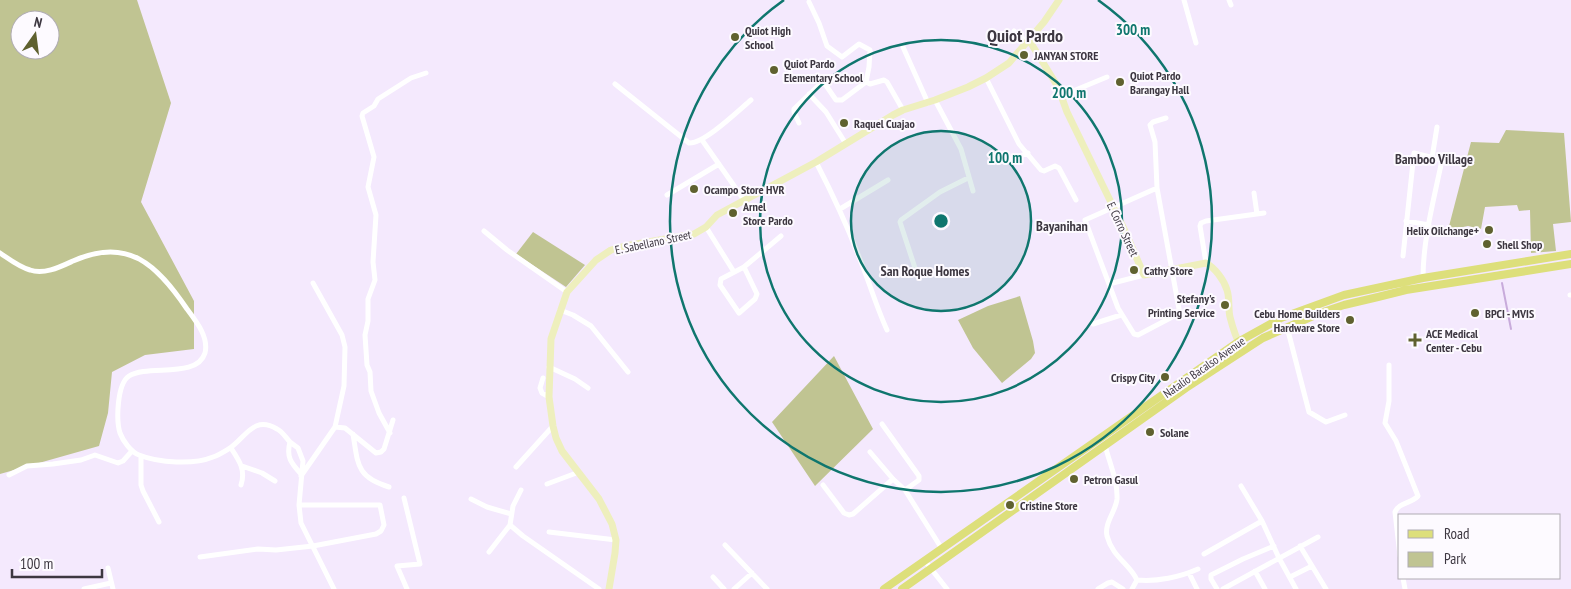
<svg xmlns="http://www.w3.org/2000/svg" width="1571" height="589" font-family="'PT Sans Narrow',sans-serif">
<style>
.green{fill:#c0c492;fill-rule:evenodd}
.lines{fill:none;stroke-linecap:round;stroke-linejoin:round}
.stream{stroke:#c8abdb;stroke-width:2}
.street{stroke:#fff;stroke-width:5}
.secondary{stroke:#eeefbd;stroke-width:7}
.primary{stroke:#dddf7b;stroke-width:8}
.ring{fill:none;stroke:#0f766e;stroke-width:2.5}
.poi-dot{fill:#5f612f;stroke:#fdfaff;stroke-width:2}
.labels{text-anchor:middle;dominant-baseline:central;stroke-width:4;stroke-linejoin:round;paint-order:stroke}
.poi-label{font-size:12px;font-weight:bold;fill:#3d3741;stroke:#fdfaff;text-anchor:start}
.street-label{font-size:12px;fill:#3d3741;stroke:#fdfaff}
.neighbourhood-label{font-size:14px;font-weight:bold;fill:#3d3741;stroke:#fdfaff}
.district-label{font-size:18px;font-weight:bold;fill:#3d3741;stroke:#fdfaff}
.centre{fill:#0f766e;stroke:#fdfaff;stroke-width:2.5}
.ring-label{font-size:15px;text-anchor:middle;font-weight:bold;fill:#0f766e;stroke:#fdfaff;stroke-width:4;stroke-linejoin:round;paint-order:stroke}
</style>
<rect width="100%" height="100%" fill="#f4e9fd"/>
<path class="green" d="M0 0H137L171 103 141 202 194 301V349L145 355 112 372 108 413 99 446 0 474ZM20 20H50V50H20Z
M1506 130 1564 133 1571 222 1553 224 1556 251 1531 253 1530 210 1519 211 1517 205 1485 207 1481 229 1468 226 1448 230 1471 142 1499 143Z
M533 232 585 265 566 287 516 254Z
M1020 296 1033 341 1035 353 1031 359 1002 383 973 348 958 320 988 306Z
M834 356 873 429 815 486 772 422Z"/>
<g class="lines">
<path class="stream" d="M1502 283 1511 329"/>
<path class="street" d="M1184 0 1196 43
M1229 0 1231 5
M1014 31 1027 42
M903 47 928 103
M986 78 1019 144 1041 170 1044 171 1055 166 1059 168 1076 200
M866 82 870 84 884 80 887 82 903 110
M615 84 689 143C704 144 738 111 751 100
M809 94 826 112 846 144
M1061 96 1107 77
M935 100 961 149 973 191
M799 123 794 112V109L820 84H825L836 100H842L866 82 869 67 870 50 859 44 842 57 827 46 819 23 809 2
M702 140 744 200
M1432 158 1437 127
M816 162C832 193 847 225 859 257 869 281 876 306 887 330
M1004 162 1028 153
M1157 188 1085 220 1118 308 1134 334 1138 335 1176 315 1179 309 1157 188 1155 142 1150 125 1153 122 1166 118
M1254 193 1257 214
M667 195 719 164
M840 209 888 180
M1406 221 1429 225
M706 227 734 272
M484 231 507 250 567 292
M0 253C9 259 19 267 30 270 44 275 60 267 73 261 128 236 157 265 187 309 196 321 209 337 205 353 197 379 148 364 129 376 117 384 116 420 120 433 123 441 131 452 139 455 159 463 194 465 213 457 219 455 225 451 230 448 246 437 254 415 277 429 282 431 286 438 290 442 286 457 291 463 301 474
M1403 256 1414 153 1442 160C1434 199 1423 239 1423 278
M1206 263 1200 226 1201 223 1206 221 1264 213
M744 267 757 294 755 299 739 313 720 285 721 279 744 267 781 236
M915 268 900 222 901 220 940 192 968 178
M1109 284 1144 275
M1570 295H1571
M560 310 573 315 591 326 628 372
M1093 324 1121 315
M1287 327 1309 412 1326 422 1345 415
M1389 365V401L1385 423 1396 441 1418 496C1411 504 1399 502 1395 512L1400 556
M549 367 575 379 588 388
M543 378 540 388 542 393 549 397
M882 424 919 476V480L905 490
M335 427 345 428 376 453 381 452 384 449 393 420
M390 433 379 413 371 391 370 372 367 365 365 335 368 321V299L375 280 373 262 376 215 368 187 374 157 362 116 363 113 374 106 378 99 411 78 426 73
M353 434C358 464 356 477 389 487
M290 442 298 448 303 461 299 505 301 523 334 589
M1105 445C1109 462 1118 481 1117 499 1116 511 1104 523 1107 536 1113 558 1129 563 1137 580 1157 582 1180 577 1198 569
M231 448C239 460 246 470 241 485
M870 452 893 479 905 490 942 549
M141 456V485L143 491 159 522
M242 466 262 473 275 481
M516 467 553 426
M9 475 27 466 53 464 81 460 95 455 118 463 123 461 132 451
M301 476 335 427 344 386 345 347 342 335 313 283
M547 484 579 472
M823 485 844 513 849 515 853 514 893 479
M1241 486 1262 521 1279 558 1296 589
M404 498 420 564 397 566 407 589
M471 499 487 507 511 514
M510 525 523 536 599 589
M549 532 616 540
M725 545 767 589
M1300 546 1326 589
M489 552 510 525 513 506 521 490
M1204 554 1262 521
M200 557 258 549 276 550 313 546 376 534 381 531 384 525 380 505H299
M925 561 947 589
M108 568 113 589
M1255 571 1265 589
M1189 573 1197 589
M713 577 724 589
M1290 577 1312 566
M1403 578 1405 589
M84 589 111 583
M734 589 752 573
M1098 589 1108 583 1112 582 1123 589
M1132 589 1137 580
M1217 589 1211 579V575L1243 559 1274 546
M1223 589 1318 537"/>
<path class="secondary" d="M1029 40 1058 87 1067 112 1124 229 1144 275 1206 263C1215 268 1224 280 1227 290 1230 299 1228 309 1230 317 1233 329 1237 340 1242 350
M609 589 615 553 616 540 612 524 599 499 562 451 556 438 553 426 549 397 551 339 567 292 596 260 611 250 625 246 694 234 706 227 717 215 816 162 893 115 903 110 935 100 968 87 986 78 1009 63 1044 22 1059 0"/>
<path class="primary" d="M884 589 1238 342 1281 318 1344 295 1423 278 1571 254
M902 589 1186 388 1263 338 1320 313 1344 305 1378 297 1406 290 1571 264"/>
</g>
<circle cx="941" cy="221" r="90" fill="#0f766e" fill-opacity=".12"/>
<g class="ring">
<circle cx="941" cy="221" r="90"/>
<circle cx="941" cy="221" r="181"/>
<path d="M1098 0A271 271 0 1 1 784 0"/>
</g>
<g class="poi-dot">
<circle cx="735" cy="37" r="5"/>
<circle cx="1024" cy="55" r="5"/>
<circle cx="774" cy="70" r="5"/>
<circle cx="1120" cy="82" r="5"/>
<circle cx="844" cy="123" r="5"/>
<circle cx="694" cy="189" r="5"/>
<circle cx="733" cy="213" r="5"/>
<circle cx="1489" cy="230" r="5"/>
<circle cx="1487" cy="244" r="5"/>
<circle cx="1134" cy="270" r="5"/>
<circle cx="1225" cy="305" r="5"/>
<circle cx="1475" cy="313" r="5"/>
<circle cx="1350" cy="320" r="5"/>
<path d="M1412.5 332.5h5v5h5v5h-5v5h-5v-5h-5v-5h5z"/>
<circle cx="1165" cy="377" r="5"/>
<circle cx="1150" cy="432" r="5"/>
<circle cx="1074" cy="479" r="5"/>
<circle cx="1010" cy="505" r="5"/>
</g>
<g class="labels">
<g class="poi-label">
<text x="745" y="30">Quiot High<tspan x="745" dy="14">School</tspan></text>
<text x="1034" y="55">JANYAN STORE</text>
<text x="784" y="63">Quiot Pardo<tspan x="784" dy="14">Elementary School</tspan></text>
<text x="1130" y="75">Quiot Pardo<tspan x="1130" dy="14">Barangay Hall</tspan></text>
<text x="854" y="123">Raquel Cuajao</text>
<text x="704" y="189">Ocampo Store HVR</text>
<text x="743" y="206">Arnel<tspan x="743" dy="14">Store Pardo</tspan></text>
<text x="1479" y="230" text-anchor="end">Helix Oilchange+</text>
<text x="1497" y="244">Shell Shop</text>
<text x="1144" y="270">Cathy Store</text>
<text x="1215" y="298" text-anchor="end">Stefany's<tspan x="1215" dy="14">Printing Service</tspan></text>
<text x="1340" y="313" text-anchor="end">Cebu Home Builders<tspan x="1340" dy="14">Hardware Store</tspan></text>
<text x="1485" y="313">BPCI - MVIS</text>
<text x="1426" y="333">ACE Medical<tspan x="1426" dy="14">Center - Cebu</tspan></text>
<text x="1155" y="377" text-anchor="end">Crispy City</text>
<text x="1160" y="432">Solane</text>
<text x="1084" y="479">Petron Gasul</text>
<text x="1020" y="505">Cristine Store</text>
</g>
<g class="street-label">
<text transform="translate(1123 229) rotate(65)">E. Corro Street</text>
<text transform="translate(653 242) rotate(-12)">E. Sabellano Street</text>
<text transform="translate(1204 367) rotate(-35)">Natalio Bacalso Avenue</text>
</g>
<g class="neighbourhood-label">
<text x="1434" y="159">Bamboo Village</text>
<text x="1062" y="226">Bayanihan</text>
<text x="925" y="271">San Roque Homes</text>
</g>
<g class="district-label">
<text x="1025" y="35">Quiot Pardo</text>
</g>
</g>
<circle cx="941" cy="221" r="8" class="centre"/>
<g class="ring-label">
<text x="1133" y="35">300 m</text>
<text x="1069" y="98">200 m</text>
<text x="1005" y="163">100 m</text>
</g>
<rect x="1398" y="514" width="162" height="65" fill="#fdfaff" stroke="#b0acb3"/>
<rect x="1408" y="530" width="25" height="8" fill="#dddf7b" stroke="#b0acb3"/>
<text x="1444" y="539" font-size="15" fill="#3d3741">Road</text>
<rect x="1408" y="552" width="25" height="15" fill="#c0c492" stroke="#b0acb3"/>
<text x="1444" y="564" font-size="15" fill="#3d3741">Park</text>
<g transform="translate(35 35) rotate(14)"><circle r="24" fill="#fdfaff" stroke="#b0acb3"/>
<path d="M0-4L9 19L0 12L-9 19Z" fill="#5f612f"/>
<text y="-8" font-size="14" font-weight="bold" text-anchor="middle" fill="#3d3741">N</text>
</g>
<path d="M12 569v8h90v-8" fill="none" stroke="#3d3741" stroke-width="2.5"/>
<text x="20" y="569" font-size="15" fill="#3d3741" stroke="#fdfaff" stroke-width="4" paint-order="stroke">100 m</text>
</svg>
